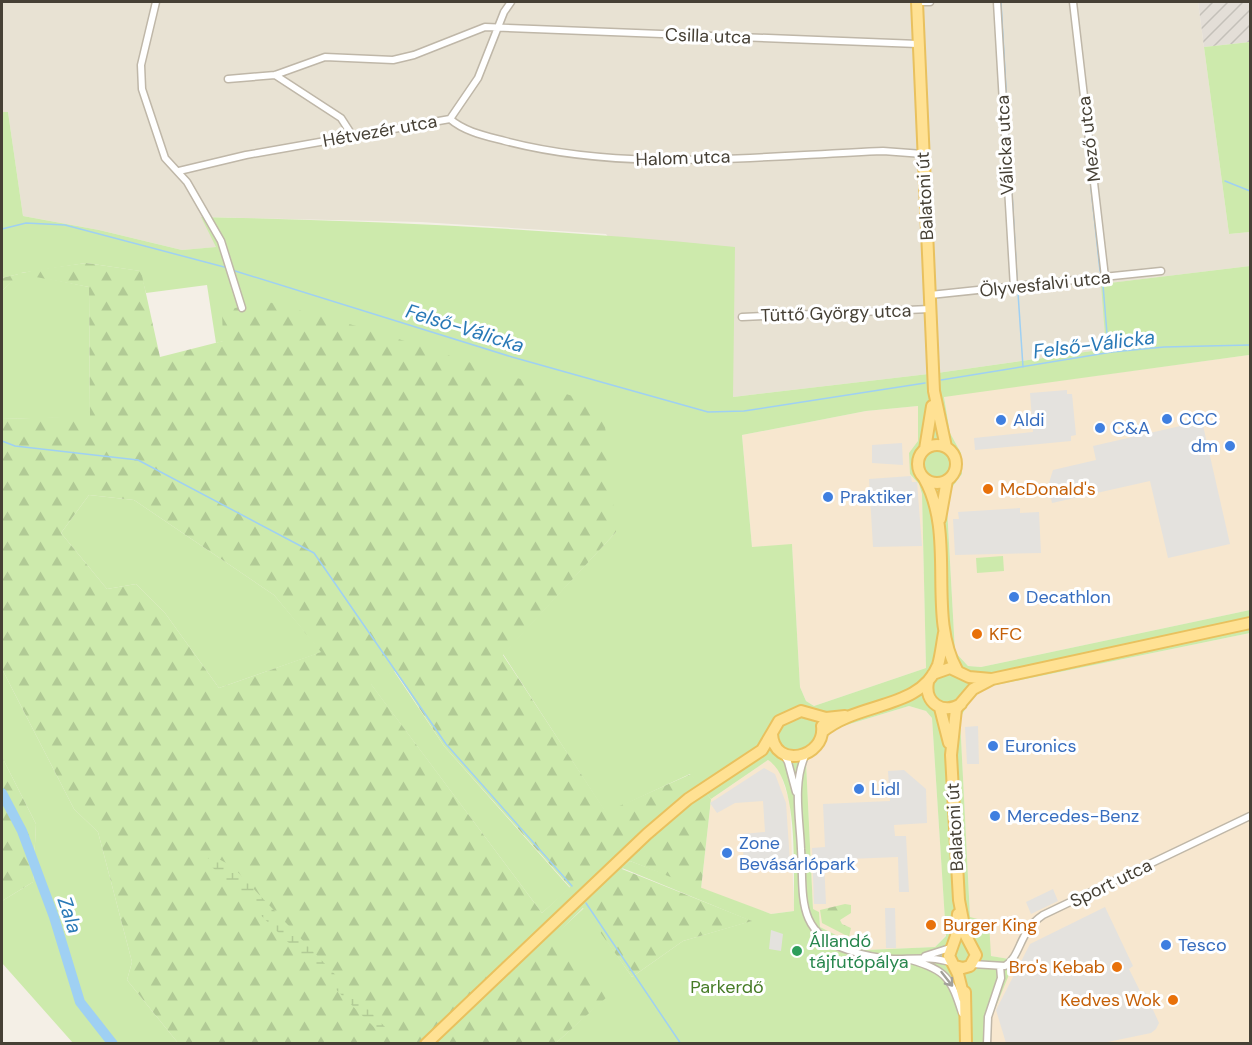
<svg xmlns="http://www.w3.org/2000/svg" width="1252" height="1045" font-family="'DM Sans',sans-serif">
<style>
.residential{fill:#e8e2d3}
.commercial{fill:#f7e7cf}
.industrial{fill:url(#industrial-furrows)}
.green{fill:#cdeaac;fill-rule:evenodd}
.forest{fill:url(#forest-firs);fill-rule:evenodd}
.wetland{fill:url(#wetland-marsh)}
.parking{fill:#e4e2de}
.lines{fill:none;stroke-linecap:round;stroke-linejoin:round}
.stream{stroke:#9fd0f3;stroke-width:1.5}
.river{stroke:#9fd0f3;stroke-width:10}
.street-casing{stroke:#bfb7a8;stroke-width:9}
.primary-casing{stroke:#e9c15e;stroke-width:14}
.street{stroke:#fff;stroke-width:6}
.primary{stroke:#ffe193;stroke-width:10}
.oneway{stroke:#a2a09a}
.shop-dot{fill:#3f7fe0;stroke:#fff;stroke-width:2}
.food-dot{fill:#e8710a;stroke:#fff;stroke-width:2}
.leisure-dot{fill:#2e9e5b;stroke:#fff;stroke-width:2}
.labels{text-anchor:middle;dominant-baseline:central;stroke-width:6;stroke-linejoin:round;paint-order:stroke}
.street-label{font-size:18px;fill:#464035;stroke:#fff}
.shop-label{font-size:18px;fill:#366cbe;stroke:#fff;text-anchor:start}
.food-label{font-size:18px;fill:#c56008;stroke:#fff;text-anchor:start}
.leisure-label{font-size:18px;fill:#27864d;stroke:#fff;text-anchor:start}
.park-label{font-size:18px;fill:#457b25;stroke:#fff}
.water-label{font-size:20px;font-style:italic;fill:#2979b7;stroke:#fff}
</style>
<defs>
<pattern id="industrial-furrows" width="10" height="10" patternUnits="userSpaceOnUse" patternTransform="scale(1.5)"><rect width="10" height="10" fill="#e3ded7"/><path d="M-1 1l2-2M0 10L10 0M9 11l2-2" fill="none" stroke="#c4c0b9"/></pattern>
<pattern id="forest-firs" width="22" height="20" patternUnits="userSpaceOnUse" patternTransform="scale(1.5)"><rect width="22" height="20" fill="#cdeaac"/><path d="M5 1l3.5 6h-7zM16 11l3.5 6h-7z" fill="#b1ca95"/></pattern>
<pattern id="wetland-marsh" width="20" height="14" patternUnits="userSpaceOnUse" patternTransform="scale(1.5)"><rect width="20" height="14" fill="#cdeaac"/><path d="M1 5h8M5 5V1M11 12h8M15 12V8" fill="none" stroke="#b1ca95"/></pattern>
</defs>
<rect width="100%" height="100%" fill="#f4efe6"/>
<path class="residential" d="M2 2H1198L1229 234 1250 232V266L1102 284 1106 349 937 373 733 397 606 234 421 222 202 217 217 247 182 250 99 230 23 216 8 112H2Z"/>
<path class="commercial" d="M1249 355 1250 610 981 667 968 666 955 652 947 507 950 490 962 474 961 453 950 433 944 396Z
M918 406V441L910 474 919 484 922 494 926 668 814 706 806 701 800 687 792 545 752 547 742 435 866 411Z
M1250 633V1043H989L988 1026 1014 960 991 956 970 918 960 718 977 689Z
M909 706 926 711 932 718 946 935 935 947 866 950 820 927 819 912 813 910 806 762 825 742 830 730Z
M768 760 778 766 790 803 794 911 771 914 701 889 711 799Z"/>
<path class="industrial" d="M1198 2H1250V42L1204 47Z"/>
<path class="green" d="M1250 42V232L1229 234 1204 47Z
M2 112H8L23 216 99 230 182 250 216 247 201 217C380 221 557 229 735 247L733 397 937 373 1106 349 1101 284 1250 266V360L1249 355 944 397 950 433 961 453 962 474 950 490 947 507 955 652 968 666 981 667 1250 610V633L977 689 960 718 970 917 989 922 991 956 1015 960 988 1026 989 1043H556L606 997 556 934 584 908 632 977 683 941 751 921 622 868 630 861 771 914 794 911C793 875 800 780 768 760L711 799 690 774 606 813 503 654 616 532 224 341 216 343 207 285 146 293 140 271 86 263 21 273 89 287 90 417 2 419V291L19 274 2 278ZM918 406V441L909 453 910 474 919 484 922 494 926 668 814 706 806 701 800 687 792 544 752 547 742 435 866 411ZM909 706 926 711 932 718 946 936 935 947 866 950 820 927 819 912 813 909 806 762 825 742 830 730Z
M89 495 134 500 274 595 322 652 219 688 165 613 136 584 107 589 61 533Z
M1003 556 1004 571 977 573 976 558Z
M2 669 74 809 98 832 132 962 127 980 178 1043H73L2 963V901L33 882 36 824 2 757Z
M394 671 444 746 570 888 542 913 370 683Z"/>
<path class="forest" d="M86 263 141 271 160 357 223 341 222 311 244 306 254 298 371 330 603 406 616 532 503 655 606 812 691 774 711 799 701 889 630 861 622 869 752 921 683 941 632 977 583 908 557 934 607 997 556 1043H178L127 980 132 962 98 832 74 809 2 669V419L90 416 89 287 20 274 2 291V278L35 270ZM89 495 134 500 274 595 321 652 219 688 165 613 136 584 107 589 61 533ZM395 671 444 746 570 887 542 913 371 684Z
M2 757 36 824 33 882 2 901Z
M845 904 851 905V913L840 920 842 924 851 928 849 937 822 923 820 910Z"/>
<path class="wetland" d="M211 855 232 866 386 1028 379 1032 206 861Z"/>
<path class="parking" d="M1067 390V394H1072L1076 435 1071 436V441L975 450 974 438 1033 432 1030 393Z
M1202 421 1230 544 1168 558 1150 481 1052 503 1048 486 1053 470 1096 460 1093 446Z
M902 443 903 465 872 463V445Z
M911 476 912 482H917L922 546 873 547 869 479Z
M1020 508V513L1039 512 1041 553 955 555 953 519H959L958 512Z
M978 726 979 764H967L965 727Z
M764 768 775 774 786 803 790 862 744 864 742 834 765 832 763 801 735 803 717 813 710 803Z
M904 770 926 789 927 823 894 825 895 836H906L909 892H899L898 857 824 860 826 904H814L812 848 825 847 823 804 890 801 888 771Z
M1053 889 1058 901 1031 914 1026 902Z
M1105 907 1133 966 1129 969 1141 993 1145 992 1159 1023 1156 1029 1151 1033 1103 1043H1006L996 1010 1030 944Z
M885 908H895L896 948H886Z
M771 930 783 934 781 951 769 949Z"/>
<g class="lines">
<path class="stream" d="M1001 2 1017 280
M1082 105 1100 271
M1225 181 1250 191
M2 229 26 223 65 225 228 268
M232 270 512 357 708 412 744 411 925 383
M1103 285 1108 346 1111 351
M1018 293 1023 367
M941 380 1112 352 1164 347 1250 345
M2 441 15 446 138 460 314 553 446 744 572 886
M586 903 681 1044"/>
<path class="river" d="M2 793 22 831 54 917 80 1002 113 1044"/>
<g class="street-casing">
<path id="street" d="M156 2 141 65 142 89 165 158 187 182 221 241 242 308
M917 2H930
M997 2 1014 288
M1073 2 1105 277
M275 75 341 118 352 135
M228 79 275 75 325 57 393 60 414 55 485 27 918 44
M450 119C465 132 486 136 505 141 628 173 758 156 883 151L923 154
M179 171 246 155 450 119 478 78 504 12 511 2
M930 295 1161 271
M742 317 930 309
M806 754C792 782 800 820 801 849 804 896 795 933 848 950 863 955 877 958 893 959 913 959 933 956 952 963
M784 755 788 762 796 792
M925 956 950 948
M911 960C946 970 951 978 962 1013
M972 964 1005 966C1022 955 1018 932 1043 915L1250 816
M987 1044 988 1017 1001 978 1000 966"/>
</g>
<g class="primary-casing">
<path id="primary" d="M917 2 934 391 946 447
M918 464a19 19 0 1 1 38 0a19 19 0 1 1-38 0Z
M925 449 932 406
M924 478C957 536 926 614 957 670
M940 519 947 480
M933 674 950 668 969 677 991 679
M928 682C924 703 943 715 961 704
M940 708 949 743
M822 732C859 701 920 710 938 665 941 655 942 643 944 633
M772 734C774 770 826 758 822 726
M958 914 956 936 949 956 958 974 964 998
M955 966 963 968 970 966 976 955 966 936 959 900 951 755 956 709 973 689 992 679 1250 623
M965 992 966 1044
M426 1044 647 834 688 799 762 750 779 721 801 711 826 718 845 716"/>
</g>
<use href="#street" class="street"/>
<use href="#primary" class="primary"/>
</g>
<defs><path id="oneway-shaft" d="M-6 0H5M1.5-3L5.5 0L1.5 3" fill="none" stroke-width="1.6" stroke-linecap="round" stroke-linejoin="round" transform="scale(1.5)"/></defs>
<use class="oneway" href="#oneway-shaft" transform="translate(947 979) rotate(52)"/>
<g class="shop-dot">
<circle cx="1167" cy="419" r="6"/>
<circle cx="1001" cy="420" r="6"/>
<circle cx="1100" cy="428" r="6"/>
<circle cx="1230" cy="446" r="6"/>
<circle cx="828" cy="497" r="6"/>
<circle cx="1014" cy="597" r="6"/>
<circle cx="993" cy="746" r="6"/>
<circle cx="859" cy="789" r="6"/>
<circle cx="995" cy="816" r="6"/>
<circle cx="727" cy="853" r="6"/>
<circle cx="1166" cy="945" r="6"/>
</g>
<g class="food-dot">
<circle cx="988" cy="489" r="6"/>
<circle cx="977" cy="634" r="6"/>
<circle cx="931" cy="925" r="6"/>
<circle cx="1117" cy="967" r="6"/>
<circle cx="1173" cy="1000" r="6"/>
</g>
<circle class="leisure-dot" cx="797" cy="951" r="6"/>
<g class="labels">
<g class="street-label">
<text transform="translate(708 36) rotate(2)">Csilla utca</text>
<text transform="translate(380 131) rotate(-10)">Hétvezér utca</text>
<text transform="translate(1089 139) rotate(-97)">Mező utca</text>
<text transform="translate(1005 145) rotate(-93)">Válicka utca</text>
<text transform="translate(683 158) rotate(-2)">Halom utca</text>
<text transform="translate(925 196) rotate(-93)">Balatoni út</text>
<text transform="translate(1045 284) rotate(-6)">Ölyvesfalvi utca</text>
<text transform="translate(836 313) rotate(-2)">Tüttő György utca</text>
<text transform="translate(955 827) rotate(-93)">Balatoni út</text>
<text transform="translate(1111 883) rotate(-26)">Sport utca</text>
</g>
<g class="shop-label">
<text x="1179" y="419">CCC</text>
<text x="1013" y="420">Aldi</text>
<text x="1112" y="428">C&amp;A</text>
<text x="1218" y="446" text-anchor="end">dm</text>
<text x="840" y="497">Praktiker</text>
<text x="1026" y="597">Decathlon</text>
<text x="1005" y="746">Euronics</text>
<text x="871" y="789">Lidl</text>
<text x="1007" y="816">Mercedes-Benz</text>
<text x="739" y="843">Zone<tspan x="739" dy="21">Bevásárlópark</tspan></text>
<text x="1178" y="945">Tesco</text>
</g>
<g class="food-label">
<text x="1000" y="489">McDonald's</text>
<text x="989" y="634">KFC</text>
<text x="943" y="925">Burger King</text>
<text x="1105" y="967" text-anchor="end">Bro's Kebab</text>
<text x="1161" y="1000" text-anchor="end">Kedves Wok</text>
</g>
<g class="leisure-label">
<text x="809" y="941">Állandó<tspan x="809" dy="21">tájfutópálya</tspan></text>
</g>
<g class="park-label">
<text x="727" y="987">Parkerdő</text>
</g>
<g class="water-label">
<text transform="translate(465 328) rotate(17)">Felső-Válicka</text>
<text transform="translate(1094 344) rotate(-7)">Felső-Válicka</text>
<text transform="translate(70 915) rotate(71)">Zala</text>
</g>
</g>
<rect width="1252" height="1045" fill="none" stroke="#464035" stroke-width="6"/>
</svg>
